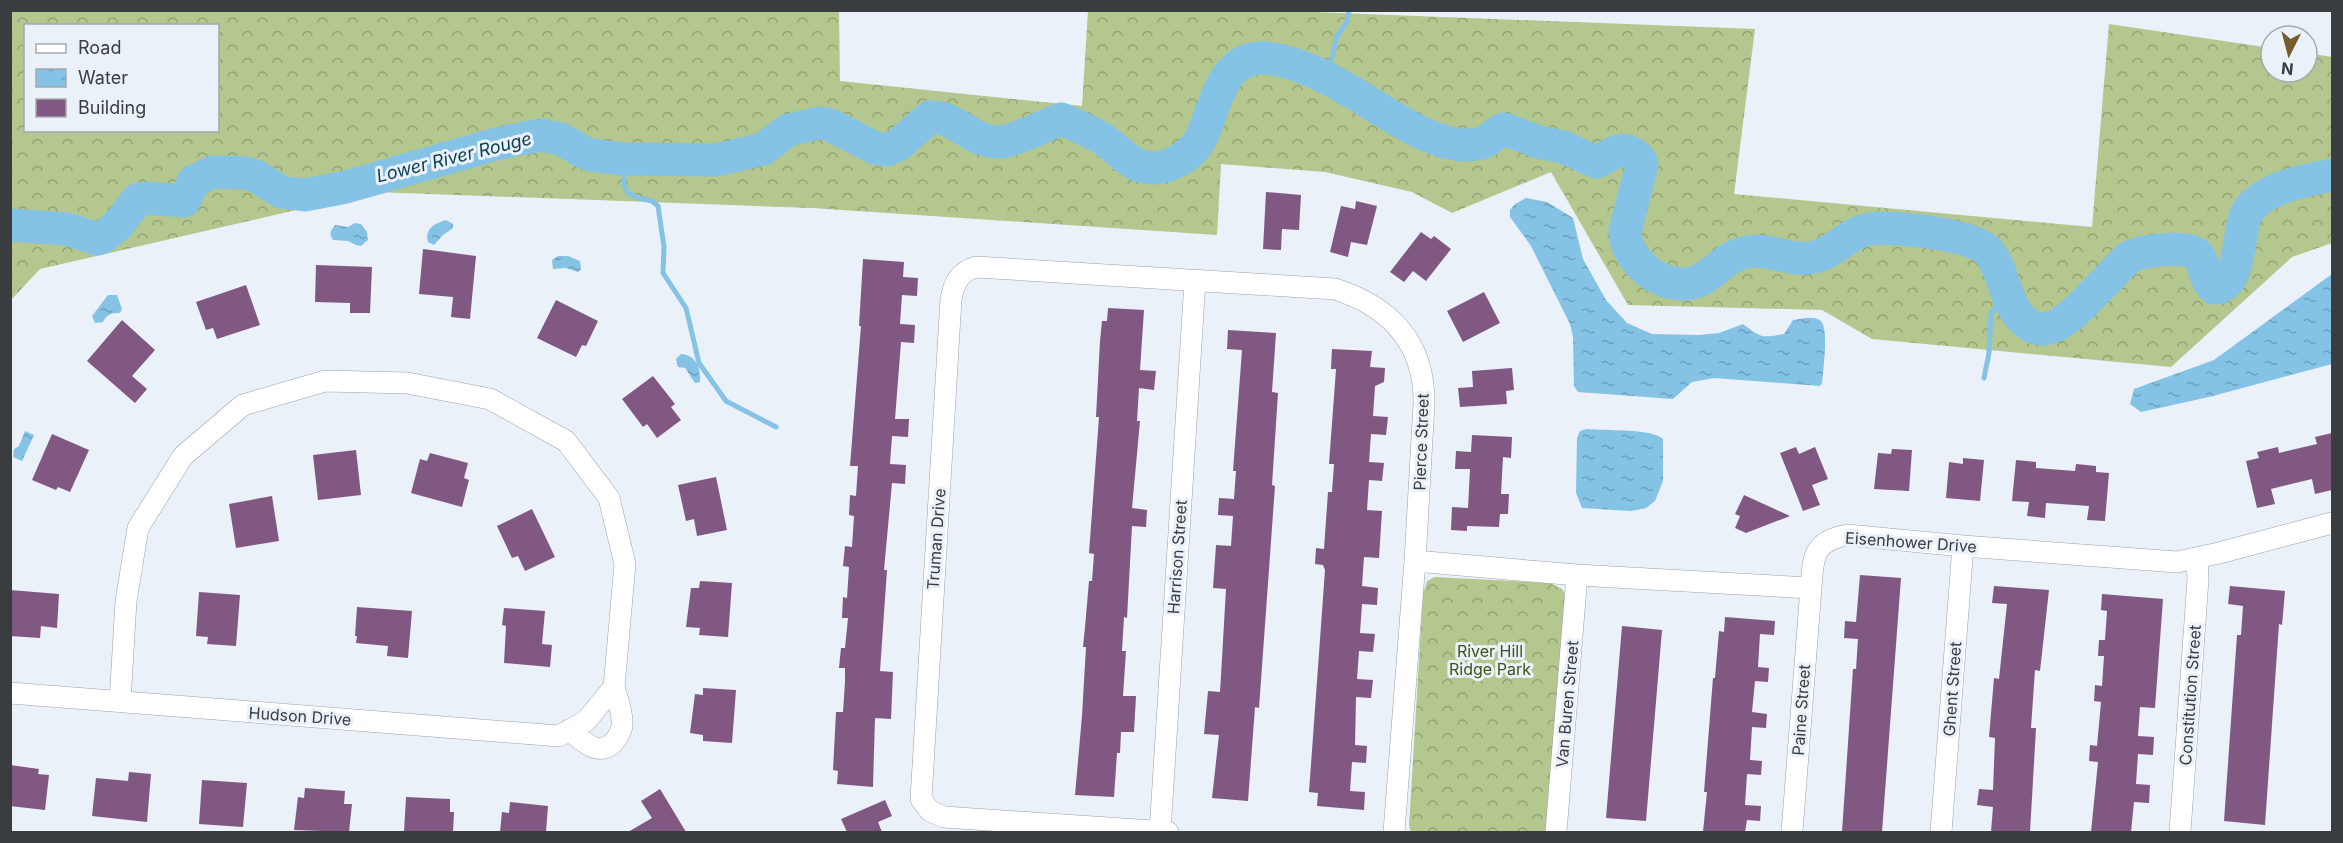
<svg xmlns="http://www.w3.org/2000/svg" width="2343" height="843" font-family="Inter,sans-serif">
<style>
.forest{fill:url(#forest-crowns);fill-rule:evenodd}
.water{fill:url(#water-ripples)}
.lines{fill:none;stroke-linecap:round;stroke-linejoin:round}
.stream{stroke:#84c2e6;stroke-width:5}
.river{stroke:#84c2e6;stroke-width:33}
.building{fill:#815882}
.minor-casing{stroke:#9aa1a8;stroke-width:22}
.minor{stroke:#fff;stroke-width:21}
.labels{text-anchor:middle;dominant-baseline:central;stroke-width:6;stroke-linejoin:round;paint-order:stroke}
.street-label{font-size:16px;fill:#3a3d40;stroke:#eaf1f9}
.park-label{font-size:16px;fill:#415314;stroke:#eaf1f9}
.water-label{font-size:18px;font-style:italic;fill:#0a3f57;stroke:#eaf1f9}
</style>
<defs>
<pattern id="forest-crowns" width="20" height="18" patternUnits="userSpaceOnUse" patternTransform="scale(1.5)"><rect width="20" height="18" fill="#b3c78e"/><path d="M2 6a3 3 0 1 1 6 0M12 15a3 3 0 1 1 6 0" fill="none" stroke="#93a375"/></pattern>
<pattern id="water-ripples" width="26" height="14" patternUnits="userSpaceOnUse" patternTransform="scale(1.5)"><rect width="26" height="14" fill="#84c2e6"/><path d="M2 4q2-2 4 0t4 0M15 11q2-2 4 0t4 0" fill="none" stroke="#6d9fbc"/></pattern>
</defs>
<rect width="100%" height="100%" fill="#eaf1f9"/>
<path class="forest" d="M11 10 839 11 840 81 1082 106 1088 11H1289L1755 29 1734 194 2092 227 2109 24 2271 48V72H2307V53L2332 57V243L2292 257 2171 367 1872 339 1822 310 1628 305 1551 172 1452 213 1412 192 1325 172 1221 164 1217 235 812 208 375 192 40 269 11 300ZM26 26H218V130H26Z
M1435 577 1550 583 1562 589 1565 594 1548 832H1411L1409 826 1423 594 1427 581Z"/>
<path class="water" d="M1526 198 1547 202 1573 218 1583 259 1606 300 1627 323 1652 334 1699 335 1719 333 1743 324C1762 338 1760 338 1784 334L1793 320C1801 319 1814 315 1821 321 1829 329 1823 371 1822 383L1820 386 1714 378 1692 382 1673 399 1578 392 1574 386 1573 337 1570 324 1531 246 1510 217V210L1515 204Z
M446 220 453 224V228L443 235 434 245 428 242C424 229 435 223 446 220Z
M355 223 361 224 367 232 368 240 361 246 356 245 348 241 333 240C329 234 330 231 335 225L348 227Z
M558 256H568L580 261 581 269 578 272 566 268 553 269 552 260Z
M2332 274V364L2209 397 2141 412 2130 404 2134 389 2214 360Z
M108 295H117L122 309 120 313C111 313 107 314 103 322L95 323 92 316Z
M681 354C696 355 701 368 700 382L695 383 685 368 678 367 676 359Z
M1587 429C1604 431 1651 428 1663 439V481L1655 501 1646 508 1631 511 1582 508 1576 493 1577 438 1580 431Z
M25 431 34 435 22 461 13 457 14 449 19 446Z"/>
<g class="lines">
<path class="stream" d="M1327 79 1337 36 1347 22 1349 10
M624 159V185L628 193 638 198 652 201 658 206 664 247 663 273 686 308 699 363 726 401 776 427
M1984 378 1989 353 1991 313 2007 295"/>
<path class="river" d="M10 225 67 229 97 239 103 237 117 226 138 199 145 198 184 201 194 181 213 172 246 173 258 177 281 192 305 195 346 187 496 144 540 135 561 139 585 153 596 156 624 159 716 160 763 149 788 130 819 123 830 125 875 148 886 150 898 145 930 117C955 115 973 144 1000 142 1015 141 1046 125 1061 119 1075 125 1090 131 1103 139 1116 148 1128 163 1144 167 1153 169 1162 168 1171 164 1183 159 1195 150 1201 138 1215 110 1221 55 1264 58 1294 60 1326 77 1352 92 1385 111 1441 155 1481 143 1490 141 1495 132 1504 129L1538 142 1563 147 1596 162C1604 160 1610 153 1618 151 1627 148 1639 156 1642 164L1625 232C1627 264 1667 294 1698 281 1715 274 1722 259 1743 253 1768 246 1790 263 1815 257 1836 252 1848 232 1871 229 1894 226 1974 234 1989 252 2001 266 2004 292 2015 310 2041 351 2072 316 2094 293 2106 281 2117 269 2129 257 2141 251 2187 244 2198 255 2205 262 2201 275 2214 288 2245 287 2235 225 2250 208 2269 186 2306 181 2332 175"/>
</g>
<path class="building" d="M1266 192 1301 195 1299 230 1282 229 1281 250 1263 249Z
M1356 201 1377 206 1367 245 1351 242 1348 257 1330 252 1341 206 1355 209Z
M1421 232 1431 239 1434 236 1451 249 1426 281 1413 271 1404 282 1390 272Z
M423 249 476 256 470 319 451 317 453 297 419 294Z
M863 259 904 262 903 277 918 278 917 296 902 295 900 324 915 325 914 343 901 342 895 419H909L908 437 892 436 890 464 906 465 905 484 892 483 884 570H887L880 671 893 672 891 719 875 718 873 787 837 784 838 771 833 770 836 712H843L845 682V668H839L841 648H845L848 618H842L843 597 847 598 849 567 843 566 845 546 852 547 854 516 849 515 850 495 856 496 858 466H850L861 326H859Z
M316 265 372 267 370 313H350V303L315 302Z
M246 285 260 325 217 339 213 328 206 330 196 302Z
M1484 292 1500 323 1463 342 1447 311Z
M556 300 598 321 586 346 582 345 576 357 537 338Z
M1108 308 1144 310 1140 370 1156 371 1154 390 1139 388 1137 421H1140L1132 508 1147 510 1146 527 1132 526 1127 618 1124 617 1122 651H1126L1123 696H1136L1134 732H1121L1120 753H1117L1114 797 1075 795 1082 716 1086 647H1083L1085 627 1089 581H1092L1094 554 1089 553 1099 417H1096L1100 341 1102 321H1107Z
M122 320 155 350 132 376 147 389 135 403 87 361Z
M1228 330 1276 333 1272 392 1278 393 1272 485 1275 486 1259 708 1255 707 1248 801 1212 798 1219 735 1204 734 1208 691 1220 692 1222 658 1226 589 1213 588 1216 545 1231 546 1233 516 1218 515 1219 498 1234 499 1236 471H1233L1242 350 1227 349Z
M1332 349 1372 351 1370 367 1385 368 1384 382 1375 386 1373 416 1388 417 1386 435 1371 434 1369 462 1384 463 1382 481 1369 480 1367 510 1382 511 1379 558 1364 557 1362 586 1378 588 1377 605 1362 604 1360 633 1375 634 1373 652 1359 651 1357 679 1373 680 1371 698 1356 697 1355 745 1367 746 1366 763 1352 762 1350 791 1365 792 1364 810 1317 806 1318 793 1309 792 1325 570 1323 565 1315 564 1316 548 1324 549 1328 492H1332L1334 464H1329L1335 383 1336 369H1331Z
M1512 368 1514 390 1506 391 1507 404 1460 407 1458 388 1473 387 1472 371Z
M653 376 675 404 671 407 681 420 657 438 647 424 643 427 622 399Z
M2332 433V490L2315 494 2312 479 2271 489 2275 504 2257 508 2246 461 2259 458 2257 452 2278 447 2279 453 2317 444 2315 437Z
M52 434 89 450 70 492 58 487 56 490 32 480Z
M1472 435 1512 437 1511 458 1503 457 1501 494H1509L1508 514H1500L1499 527 1467 526V531L1451 530 1452 507 1468 508 1470 469H1455L1456 451 1471 452Z
M1796 447 1799 454 1815 447 1828 479 1812 485 1820 505 1803 511 1780 453Z
M1892 449 1912 450 1909 491 1874 489 1878 453 1891 454Z
M356 450 361 495 318 500 313 455Z
M430 453 468 463 464 478 469 480 462 507 411 493 420 459 427 461Z
M1963 458 1984 460 1980 501 1946 498 1949 462 1963 464Z
M2016 460 2036 462V468L2075 471 2076 464 2096 466V472L2109 473 2105 521 2087 520 2089 506 2046 503 2045 518 2027 516 2029 502 2012 501Z
M716 477 727 530 697 536 694 519 686 521 678 485Z
M1744 495 1790 516 1746 533 1735 528 1740 516 1735 514Z
M272 496 279 541 236 548 229 504Z
M532 509 555 557 525 571 518 556 512 558 497 526Z
M1860 575 1901 578 1882 832H1842L1853 669H1856L1858 639 1844 638 1845 621 1856 622Z
M700 581 732 583 728 637 699 635 700 628 686 627 691 588H699Z
M1994 586 2049 590 2040 671 2035 670 2031 728H2036L2030 832H1991L1993 807 1977 805 1979 789 1993 790 1995 738 1989 737 1994 678 1999 679 2007 604 1992 603Z
M2230 586 2285 591 2282 625 2279 624 2265 825 2224 821 2237 635H2241L2243 606 2228 604Z
M10 590 59 594 57 628 41 626 40 638 10 636Z
M199 592 240 595 236 646 207 644 208 637 196 636Z
M2102 594 2163 599 2155 708 2140 707 2138 736 2154 737 2153 755 2138 754 2136 784 2150 785 2149 803 2134 802 2131 832H2091L2098 762 2089 761 2090 745 2097 746 2101 702 2094 701 2095 685 2102 686 2104 656H2098L2099 640H2105L2107 611 2101 610Z
M357 607 412 611 408 658 387 656 388 646 356 643 357 636H355Z
M504 608 545 611 542 644 552 645 550 667 504 663 506 626 502 625Z
M1725 617 1775 621 1774 635 1760 634 1758 667 1769 668 1768 682 1755 681 1752 712 1767 714 1766 728 1752 727 1750 760 1762 761 1761 775 1747 774 1745 805 1761 806 1760 821 1747 820 1745 832H1703L1707 792H1704L1713 678H1715L1719 631 1724 632Z
M1622 626 1662 630 1646 821 1606 818Z
M703 688 736 690 732 743 703 741V735L690 733 695 694 703 695Z
M10 765 39 769 38 774 49 775 45 810 10 806Z
M129 772 151 774 147 822 92 816 96 778 128 781Z
M202 780 247 783 243 827 199 824Z
M305 788 345 791 344 804H352L349 832 294 830 298 797 304 798Z
M660 789 686 832H628L652 818 641 801Z
M406 797 450 799V812H454L453 832H404Z
M885 800 892 816 878 822 882 832H847L841 819Z
M510 802 548 806 546 832H500L502 812 509 813Z"/>
<g class="lines">
<g class="minor-casing">
<path id="minor" d="M1415 561 1577 575 1811 588C1813 557 1813 541 1847 535L1963 546 2177 562 2219 553 2332 523
M10 693 559 736 586 721 614 687 625 564 609 498 566 441 490 399 407 383 325 381 243 405 183 456 138 528 126 601 120 702
M569 730C583 741 598 758 614 742 617 738 622 730 622 725 623 713 617 698 614 687
M1160 832 1195 281
M1168 832 944 817 930 811 921 799 951 299C954 283 959 272 976 267L1335 289C1391 307 1425 343 1424 404L1415 561 1394 832
M1556 832 1577 575
M1792 832 1811 588
M1941 832 1963 546
M2180 832 2198 579 2197 558"/>
</g>
<use href="#minor" class="minor"/>
</g>
<g class="labels">
<g class="street-label">
<text transform="translate(1421 442) rotate(-88)">Pierce Street</text>
<text transform="translate(936 539) rotate(-86)">Truman Drive</text>
<text transform="translate(1911 542) rotate(4)">Eisenhower Drive</text>
<text transform="translate(1177 557) rotate(-86)">Harrison Street</text>
<text transform="translate(1952 689) rotate(-86)">Ghent Street</text>
<text transform="translate(2190 695) rotate(-86)">Constitution Street</text>
<text transform="translate(1567 704) rotate(-85)">Van Buren Street</text>
<text transform="translate(1801 710) rotate(-86)">Paine Street</text>
<text transform="translate(300 716) rotate(4)">Hudson Drive</text>
</g>
<g class="park-label">
<text x="1490" y="651">River Hill<tspan x="1490" dy="18">Ridge Park</tspan></text>
</g>
<g class="water-label">
<text transform="translate(454 157) rotate(-14)">Lower River Rouge</text>
</g>
</g>
<rect width="2343" height="843" fill="none" stroke="#3a3d40" stroke-width="24"/>
<rect x="24" y="24" width="195" height="108" fill="#eaf1f9" stroke="#a4a9af" stroke-width="1.5"/>
<rect x="36" y="44" width="30" height="9" fill="#ffffff" stroke="#a4a9af" stroke-width="1.5"/>
<text x="78" y="54" font-size="18" fill="#3a3d40">Road</text>
<rect x="36" y="69" width="30" height="18" fill="url(#water-ripples)" stroke="#a4a9af" stroke-width="1.5"/>
<text x="78" y="84" font-size="18" fill="#3a3d40">Water</text>
<rect x="36" y="99" width="30" height="18" fill="#815882" stroke="#a4a9af" stroke-width="1.5"/>
<text x="78" y="114" font-size="18" fill="#3a3d40">Building</text>
<g transform="translate(2289 54) rotate(186)"><circle r="28" fill="#eaf1f9" stroke="#a4a9af" stroke-width="1.5"/>
<path d="M0-4.5L10 22L0 15L-10 22Z" fill="#755b2d"/>
<text y="-9" font-size="16" font-weight="bold" text-anchor="middle" fill="#3a3d40">N</text>
</g>
</svg>
